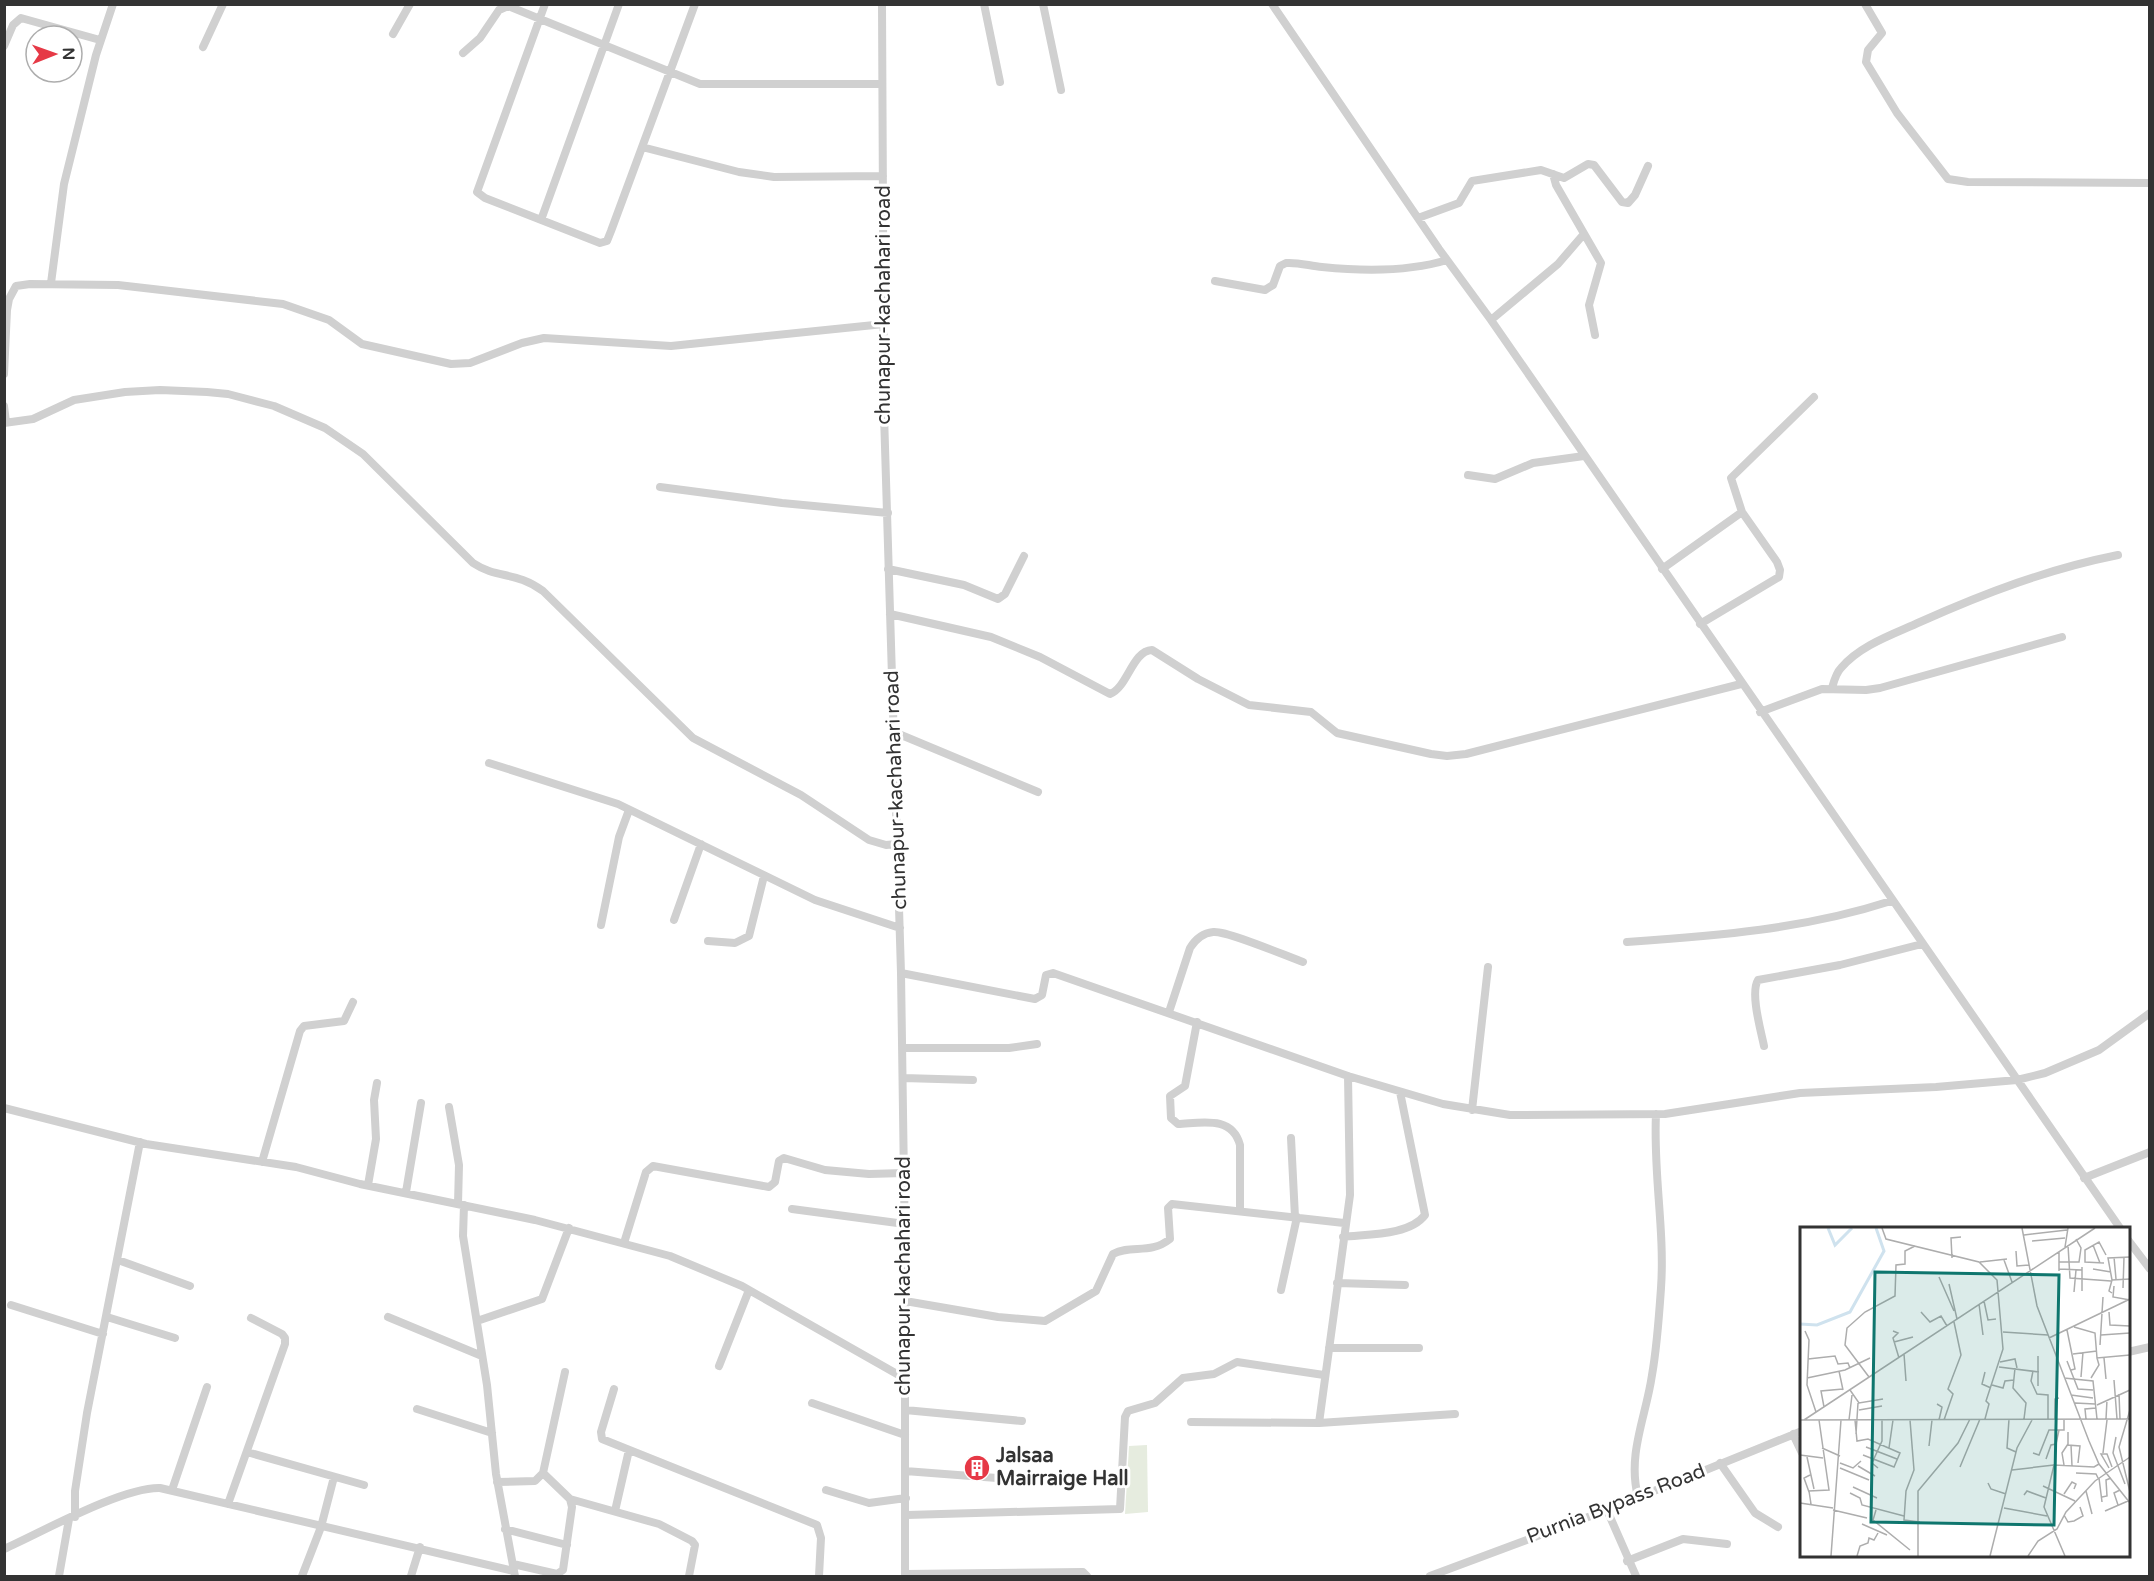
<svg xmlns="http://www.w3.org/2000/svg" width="2154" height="1581" font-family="'Varela Round',sans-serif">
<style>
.green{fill:#e6ecdf}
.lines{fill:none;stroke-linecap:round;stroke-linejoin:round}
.minor{stroke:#d0d0d0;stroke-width:8}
.labels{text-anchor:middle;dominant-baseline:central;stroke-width:6;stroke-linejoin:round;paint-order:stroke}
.street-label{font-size:20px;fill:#333;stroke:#fff}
.poi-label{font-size:20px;font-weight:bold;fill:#333;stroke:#fff;text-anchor:start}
.inset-river{fill:none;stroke:#cfe2ee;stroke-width:3}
.inset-road{fill:none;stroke:#adadad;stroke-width:1.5}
.view{fill:#0f766e;fill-opacity:0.15;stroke:#0f766e;stroke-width:3}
.inset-edge{fill:none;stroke:#333;stroke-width:3}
</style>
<rect width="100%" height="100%" fill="#fff"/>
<path class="green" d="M1147 1445 1148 1512 1125 1514 1129 1446Z"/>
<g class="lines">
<path class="minor" d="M545 4 477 192 485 198 600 243 607 241 611 231 695 4
M882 4 884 414 901 973 905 1250V1576
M984 4 1000 82
M1043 4 1061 90
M1272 4 1439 249 1491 320 2120 1228
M1865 4 1882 33 1868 50 1866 62 1897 113 1948 179 1968 182 2150 183
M393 34 410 4
M4 46 13 25 21 18 100 40
M203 47 223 4
M463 53 480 38 499 10 508 6 700 84H882
M642 147 739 172 774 177 883 176
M1553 174 1556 185 1601 263 1589 305 1595 335
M1418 218 1459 203 1472 181 1541 170 1564 178 1588 164 1594 165 1622 202 1628 203 1635 195 1648 166
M541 220 619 4
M1215 281 1265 290 1273 285 1280 266 1286 263C1298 262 1310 266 1322 267 1362 271 1408 272 1447 260
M51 283 64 184 96 55 113 4
M1491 320 1558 264 1583 235
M4 374 7 310 9 299 16 286 30 284 118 285 283 304 329 320 362 344 451 364 470 363 522 343 544 338 671 346 884 324
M4 406 6 422
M4 423 33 419 74 400 125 392 160 390 207 392 228 394 274 406 325 428 363 454 473 563C497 579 516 571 543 591L693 738 801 795 869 840 886 845 897 844
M1468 475 1495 479 1533 463 1584 456
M660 487 782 503 888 513
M888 569 964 585 998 599 1005 594 1024 556
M1662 569 1742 512
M890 614 991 637 1040 657 1110 694C1128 687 1132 651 1152 650L1198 679 1249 705 1311 712 1337 733 1431 754 1447 756 1466 754 1741 684
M1700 624 1779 577 1780 570 1777 562 1742 512 1731 478 1814 397
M1832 688C1834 681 1836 673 1841 668 1860 645 1894 634 1920 622 1985 593 2048 569 2118 555
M1760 712 1822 689 1866 690 1880 688 2062 637
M894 732 1038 792
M489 763 618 804 815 900 900 928
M674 920 701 844
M601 925 619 837 629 810
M708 941 735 943 749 936 764 876
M1627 942C1716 936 1805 929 1891 901
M901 973 1035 999 1042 995 1046 975 1053 973 1348 1076 1443 1104 1510 1115 1665 1114 1800 1093 1936 1087 2017 1080 2045 1073 2099 1050 2150 1013
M1169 1012 1190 948C1195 940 1203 933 1213 932 1226 930 1286 956 1303 962
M1197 1022 1185 1086 1170 1096 1171 1118 1178 1124C1201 1123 1232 1115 1240 1145V1211
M1764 1046C1761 1031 1750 993 1758 980L1840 965 1922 944
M902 1048H1009L1037 1044
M903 1078 973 1080
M449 1107 459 1165 458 1204
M4 1108 146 1144 296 1167 360 1184 535 1220 670 1256 742 1286 904 1378
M1472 1110 1488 967
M1291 1138 1295 1217
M262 1162 300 1031 304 1026 344 1021 353 1002
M2084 1178 2150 1152
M368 1185 376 1139 374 1100 377 1083
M406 1192 421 1103
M464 1205 463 1236 487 1385 496 1474 514 1571
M792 1209 905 1224
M1343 1237C1367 1234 1409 1236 1425 1215L1400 1092
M2128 1240 2150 1269
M624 1243 646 1172 653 1166 769 1187 775 1182 779 1161 784 1158 825 1170 869 1174 904 1173
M118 1260 190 1286
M1337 1283 1405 1285
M1281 1290 1297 1217
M905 1301 998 1317 1045 1321 1096 1291 1113 1254C1131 1244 1150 1255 1170 1239L1168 1208 1172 1204 1344 1223
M11 1305 103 1334
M107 1317 175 1338
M388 1317 482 1356
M477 1321 542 1299 569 1228
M1329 1348H1419
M2128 1352 2150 1347
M719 1366 749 1290
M614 1389 601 1432 602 1439 817 1525 821 1538 819 1576
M812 1403 905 1435
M417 1409 492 1433
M905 1410 1022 1421
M1191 1422 1319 1423 1455 1414
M1319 1423 1350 1195 1348 1076
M1793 1434 1802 1453
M247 1452 364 1485
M1720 1463 1755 1513 1778 1527
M905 1471 997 1478
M497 1482 535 1481 543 1473 565 1372
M172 1490 207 1387
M826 1490 869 1503 906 1498
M1638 1497C1627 1454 1646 1417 1652 1375 1657 1347 1659 1317 1661 1288 1665 1230 1653 1173 1656 1114
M570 1499 659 1524 692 1541 695 1545 689 1576
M228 1504 285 1344V1338L282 1334 251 1318
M1607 1510 1636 1576
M615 1511 629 1450
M907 1515 1120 1509 1125 1417 1128 1411 1155 1403 1183 1378 1214 1374 1237 1362 1324 1375
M75 1517V1491L87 1413 140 1142
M505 1529 567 1545
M4 1549C42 1532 122 1487 160 1488L514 1571 515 1576
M1627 1561 1683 1539 1727 1544
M513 1564 557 1574 563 1570 572 1507 570 1499 543 1473
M905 1574 1083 1572 1087 1576
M59 1576 69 1519
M302 1576 321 1527 334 1477
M411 1576 420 1547
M1430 1576 1607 1510 1802 1431"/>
</g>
<defs>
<g id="building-disc" transform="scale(1.35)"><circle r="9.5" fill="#e63946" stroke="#fff"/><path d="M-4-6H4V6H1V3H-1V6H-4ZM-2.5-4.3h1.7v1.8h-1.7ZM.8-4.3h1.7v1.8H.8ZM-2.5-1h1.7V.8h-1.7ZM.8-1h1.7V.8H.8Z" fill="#fff"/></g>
</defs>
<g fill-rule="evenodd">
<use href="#building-disc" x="977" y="1468"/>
</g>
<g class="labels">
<g class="street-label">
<text transform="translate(884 305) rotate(-90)">chunapur-kachahari road</text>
<text transform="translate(896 790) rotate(-92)">chunapur-kachahari road</text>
<text transform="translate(904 1276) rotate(-90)">chunapur-kachahari road</text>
<text transform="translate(1616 1504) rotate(-21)">Purnia Bypass Road</text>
</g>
<g class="poi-label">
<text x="996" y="1456">Jalsaa<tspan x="996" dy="23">Mairraige Hall</tspan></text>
</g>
</g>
<g transform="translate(1800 1227)">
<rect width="330" height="330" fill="#fff"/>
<path class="inset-river" d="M28 1 35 18 52 1M0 97 17 98 50 85 84 24 76 1"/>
<path class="inset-road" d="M82 1 86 12 179 35 197 53 203 122 186 174 189 177 185 192M222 1 237 79 289 214 299 237 330 276M224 8 267 3M232 14 265 11M268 18 270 51 311 54M293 18 300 36M265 20 268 1M216 24 217 39 229 38M259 25V44M314 30 316 52M152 31 151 11 161 10M204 33 212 55M180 35 207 32M259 35H279L281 21 276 12M304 36 285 35V23L299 15 306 28M282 40V64M259 42 282 43M293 42 311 45M139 50 154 84M312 53 308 31 330 30M149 57 157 92M314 59 313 70 330 73M323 61 324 30M274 65 276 43M312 66 309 64 312 53 330 52M184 74 188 93 196 92M179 77 183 108M121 85 130 95 141 89 147 99M309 85 310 98 330 99M274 100 295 106 297 131 330 128M267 103 275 142 271 143M5 104 9 113 7 158 16 185M93 104 98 106 93 111 99 131M203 105 248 108M301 108 330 106M249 111 330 72M94 115 113 110M300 118 303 70M104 127 106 154M273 127 297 124M238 129V159M304 131 306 152M8 132 35 129 38 137 48 136 50 141M267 134 278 162 293 163M200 135 215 132 217 141M199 140 239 145M215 141 213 161 226 176 224 192M39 144 43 163M233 144 231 154 237 167 248 168V193M185 145 182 157 191 161M69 150 45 118 47 101 65 85 95 69 96 38 105 37V24L115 19M281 150 283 125M7 151 45 143 70 131M264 151 293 154 297 192M291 151 299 138 297 131M314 153 317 192M192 158 203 161 205 154 214 153M50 163 59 176 83 172M319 167 320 192M271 168 293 171M275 176 295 177M137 177 142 180 139 193M297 178 330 163M24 180 21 164 43 162M59 183 82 179M330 183 319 220 330 265M209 192 207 221 216 225M286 192 285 182 296 181M306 192 307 173M0 193 330 192M4 193 295 1M49 193 52 168M55 193 57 214 68 212 100 226 94 240 63 228M110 193 114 243 106 264 104 293 120 295M144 193 153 167 148 162 161 128 154 95M255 193V172L259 171M268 205V218L280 219 278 236M56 207 58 176M316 210 313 226 325 257M271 218 272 239M129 219 132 193M66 220 97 232M22 221 40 229M89 221 93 193M233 226 239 228 249 203H264V193M303 226 307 193M0 228 23 231M7 230 14 262M246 232 251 218 256 217 259 203M40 236 53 241 61 234M264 238 262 226 268 217M58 239 75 249M160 240 180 192M40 241 69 253M78 241 72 236 82 214V193M309 241 301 227H307L312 240M212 243 254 238M276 246 296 247 298 251M299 251 302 275M188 256 191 262 206 267M243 259 275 274M53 260 77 271M286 264 292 287M9 265 4 251 10 248M50 266 60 271 62 278 104 289M264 267 272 255 276 257 274 262M224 268 227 264 246 271M302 270 307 269 306 253 311 251M0 276 33 281M11 277 9 264 29 263 19 193M318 278 314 266 320 263M204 281 247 289M33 283 67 291M76 283 73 293 110 323M305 284 328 274M264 288 268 295 274 294 283 289 280 280M62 297 87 308M31 329 41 193M57 329 60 319 68 316 69 311 74 313 78 306M118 329V264L158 216 170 192M190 329 217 221 232 193M228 329 238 314 257 302 266 285 295 254 330 230M265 329 244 280 254 238 294 240 299 237"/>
<path class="view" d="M75 45 259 48 254 298 71 295Z"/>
<rect width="330" height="330" class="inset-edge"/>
</g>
<rect width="2154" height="1581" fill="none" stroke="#333333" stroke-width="12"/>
<g transform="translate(54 54) rotate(89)"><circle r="28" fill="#ffffff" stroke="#adadad" stroke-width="1.5"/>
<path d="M0-4.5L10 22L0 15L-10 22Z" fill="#e63946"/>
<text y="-9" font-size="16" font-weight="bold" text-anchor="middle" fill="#333333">N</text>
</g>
</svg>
